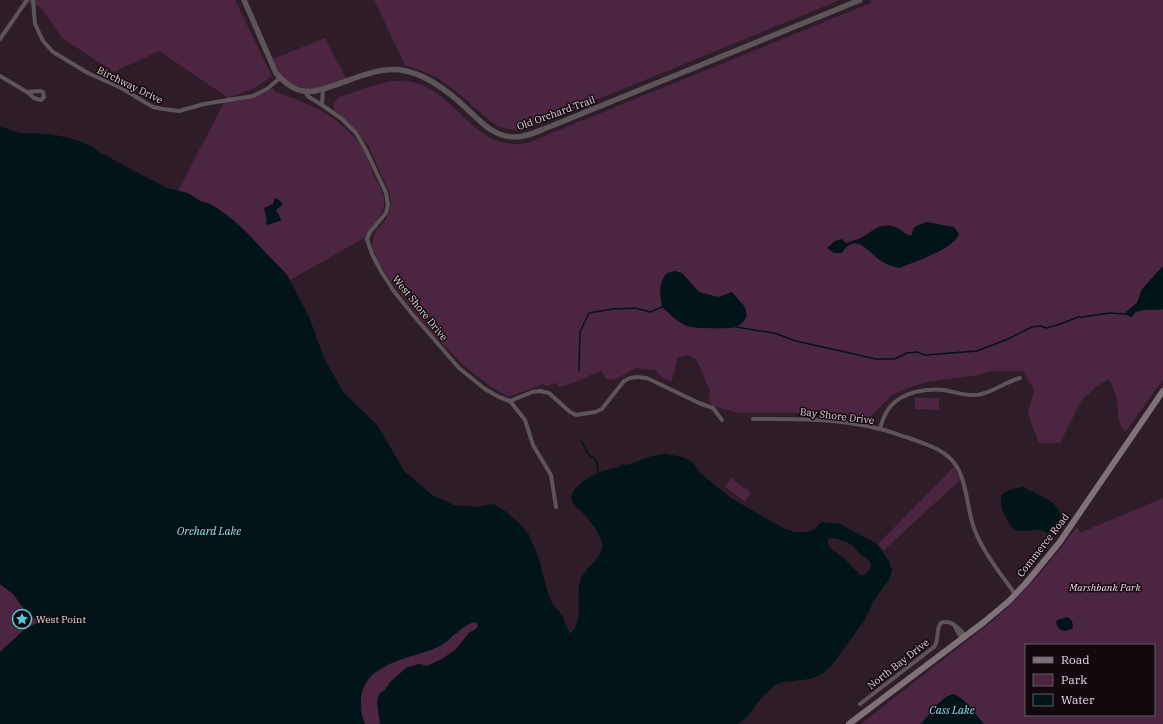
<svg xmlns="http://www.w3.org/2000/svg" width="1163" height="724" font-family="'IBM Plex Serif',serif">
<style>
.green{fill:#4c2541;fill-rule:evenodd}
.water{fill:#011417;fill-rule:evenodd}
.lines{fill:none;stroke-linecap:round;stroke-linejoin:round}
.stream{stroke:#011417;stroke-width:1.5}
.minor{stroke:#5d545a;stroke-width:4}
.tertiary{stroke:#5d545a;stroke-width:5.5}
.secondary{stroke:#7f7079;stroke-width:6}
.labels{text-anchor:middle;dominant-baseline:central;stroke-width:3;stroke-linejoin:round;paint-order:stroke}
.street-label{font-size:10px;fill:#e5d8e0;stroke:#11090e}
.park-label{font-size:10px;font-style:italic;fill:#f6d9ec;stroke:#11090e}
.poi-label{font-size:10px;fill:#e5d8e0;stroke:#11090e;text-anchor:start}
.water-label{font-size:11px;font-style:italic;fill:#7eebfa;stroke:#11090e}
</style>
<rect width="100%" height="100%" fill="#2e1c28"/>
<path class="green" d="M20 0H235L272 76 255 88 230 97 233 98C249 98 259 98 273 88L275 92C310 103 346 119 365 152 369 160 371 169 375 178 379 187 386 195 384 206 382 219 369 224 366 240L364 238 290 280 285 272C260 251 242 221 212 205 208 203 204 203 200 201 190 197 191 193 178 191L227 97 159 51 114 72 62 38 41 7Z
M374 0H840L528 128C503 135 491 122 473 106 463 97 451 87 439 79 429 73 416 69 405 65Z
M870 0H1163V266L1141 292 1137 303 1126 312 1135 314 1136 312C1141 311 1147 309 1153 309 1157 309 1159 310 1163 309V380L1125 432C1116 421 1119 410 1116 396 1115 391 1111 384 1109 379L1096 387 1081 401 1060 443H1039L1028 414 1034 390 1023 371H992L978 375 928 382 907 388 891 396 868 419 825 413H738L713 406 709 401 710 391 699 365 695 358 688 355 677 358 674 374 671 382 663 378 655 370 636 368 614 380 606 379 602 371C588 375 575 383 561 387L555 383 546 386 543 384 509 397 491 387 463 365 429 330 390 280 378 261 373 249 372 243 376 230 384 222 389 213 391 203 389 192 368 145 351 125 334 110V103L339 97C357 92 386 79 404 81 457 85 470 153 527 143L871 3Z
M325 38 347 80 313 91 283 81 273 59Z
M915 397 939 399V410L915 409Z
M954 467 960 480 884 550 878 544Z
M731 478 751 493 745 502 725 487Z
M1163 498V724H861L996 618C1027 590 1053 560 1077 526L1080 533ZM1026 645H1154V715H1026Z
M0 584 14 594 19 603 39 622 24 630 0 652Z
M475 622 477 623 478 626 475 630 468 634 461 644 451 654 439 661 427 666 419 664 406 668 388 685 385 690 378 696 377 702 380 724H365L361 711V697L365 685 373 674 392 663 457 633 468 624Z"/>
<path class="water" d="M0 126C7 129 14 131 21 133 29 134 38 133 46 134 59 135 94 142 100 154L106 155 117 162 167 188 188 193 200 201 210 204 218 209 234 221 247 233 287 275 309 317 324 358 343 392 378 426 404 471 432 495 454 505 475 507 494 504 505 511 519 523 529 535 539 559 547 591 552 603 562 615 570 634C585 620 575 599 580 581 585 567 605 557 602 543 601 534 588 518 582 512 577 507 573 505 571 498L574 490 582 482 599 472 619 467 622 464 627 465 652 456 665 454 683 457 693 463 701 474 731 498 783 528 794 532H807L815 529 819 524 822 522 840 524 877 544 889 561 892 571 889 579 873 602 864 621 831 666 822 674 810 679 783 682 775 685 763 696 748 716 738 724H380L377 702 380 693 385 690 390 682 406 668 419 664 427 666 442 659 455 650 470 632 475 630 478 626 477 623 475 622C460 625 453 639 440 646 414 659 362 661 361 700 361 709 361 716 365 724H0V652L24 630 39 622 25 610 13 594 0 584ZM831 538C839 539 847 541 854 547 856 549 857 552 860 554 863 557 870 559 871 564 871 569 868 572 865 575H860L845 559 830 548 828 544V539Z
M275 198 278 199 283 204 276 210 281 219 280 221 268 225 265 222 267 221 264 208 273 204Z
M926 222 954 227 959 234C953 250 915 261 900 268 892 267 883 263 877 258 866 248 854 234 842 253H834L827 248 835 241 842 239 846 243C851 241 857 240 861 238 874 231 879 222 895 227 901 229 904 234 911 236L914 227Z
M1163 266V309C1158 311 1141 308 1136 312 1134 313 1133 316 1132 317L1128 316 1126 312 1137 303 1142 289Z
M675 271 682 273 699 292 718 297 732 292 745 307 747 316C744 321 741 325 736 327 729 329 694 329 687 326 677 322 670 314 662 307 660 294 658 284 667 273Z
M1023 487C1032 492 1045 497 1054 504 1065 515 1061 526 1049 533L1041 530 1016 531C1007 522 998 507 1002 494L1012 489Z
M1067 617C1072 619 1074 624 1072 629L1064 631 1059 629 1056 623 1057 620Z
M954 694C967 700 975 714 984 724H920C931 715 939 697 954 694Z"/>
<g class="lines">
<path class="stream" d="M736 327 774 333 796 341 876 359H894L907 353 917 352 925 355 977 351 1008 339 1032 327 1040 326 1047 328 1063 323 1078 317H1082L1109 313 1127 314
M579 371 580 332 589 313 613 309 636 308 650 312 662 307
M581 441 589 455 594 458 597 462 598 472"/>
<path class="minor" d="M33 0 35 24 43 41 53 52 88 73 121 88 153 107 163 109 179 111 204 104 253 96 267 89 280 78
M0 39 27 0
M0 76 27 92 34 98 41 100 44 97 43 92 41 91 27 92
M306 92 307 95 309 97 322 105 342 119 356 133 367 152 386 193 388 205 386 213 370 232 367 239 372 254 381 271 393 290 413 315 459 368 485 389 499 397 510 401 525 420 533 445 551 475 556 507
M322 105 323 89
M510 401 532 392 540 391 549 393 570 412 576 415 595 412 602 409 605 405 624 381 630 378 637 377 647 378 699 403 713 408 722 420
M753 419C796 419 839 418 880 429 889 431 899 435 909 438 926 444 947 450 957 467 967 483 967 509 974 528 982 551 1001 574 1015 594
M880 429C882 421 885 413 890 407 902 392 926 388 944 390 955 392 965 396 977 395 993 393 1004 382 1020 378
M955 627 962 639
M860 704 934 647C940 639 935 630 941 623 952 619 959 629 966 636"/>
<path class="tertiary" d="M244 0 276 73C286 85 298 94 315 91 345 85 375 64 406 71 429 76 449 92 465 107 479 120 493 137 514 137 527 138 542 129 554 125L860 0"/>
<path class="secondary" d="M849 724 984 622 1009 601 1026 583 1059 543 1163 391"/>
</g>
<defs>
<g id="sight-ring" transform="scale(1)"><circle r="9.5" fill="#11090e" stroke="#53cbda" stroke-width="1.5"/><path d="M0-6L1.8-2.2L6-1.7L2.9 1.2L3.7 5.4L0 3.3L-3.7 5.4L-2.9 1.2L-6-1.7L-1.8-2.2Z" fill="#53cbda"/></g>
</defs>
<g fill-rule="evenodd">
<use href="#sight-ring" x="22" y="619"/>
</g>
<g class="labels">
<g class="street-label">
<text transform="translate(130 85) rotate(26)">Birchway Drive</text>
<text transform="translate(556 113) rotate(-20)">Old Orchard Trail</text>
<text transform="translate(420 308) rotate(51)">West Shore Drive</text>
<text transform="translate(837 416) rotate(7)">Bay Shore Drive</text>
<text transform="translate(1043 545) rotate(-52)">Commerce Road</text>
<text transform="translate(898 664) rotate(-38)">North Bay Drive</text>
</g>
<g class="park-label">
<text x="1105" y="587">Marshbank Park</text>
</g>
<g class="poi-label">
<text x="36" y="619">West Point</text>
</g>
<g class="water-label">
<text x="209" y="531">Orchard Lake</text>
<text x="952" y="710">Cass Lake</text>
</g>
</g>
<rect x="1025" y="644" width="130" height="72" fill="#11090e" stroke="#665c62"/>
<rect x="1033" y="657" width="20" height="6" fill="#7f7079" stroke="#665c62"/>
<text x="1061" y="664" font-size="12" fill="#e5d8e0">Road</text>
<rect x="1033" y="674" width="20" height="12" fill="#4c2541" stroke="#665c62"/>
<text x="1061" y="684" font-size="12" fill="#e5d8e0">Park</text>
<rect x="1033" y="694" width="20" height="12" fill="#011417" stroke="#665c62"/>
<text x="1061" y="704" font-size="12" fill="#e5d8e0">Water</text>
</svg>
